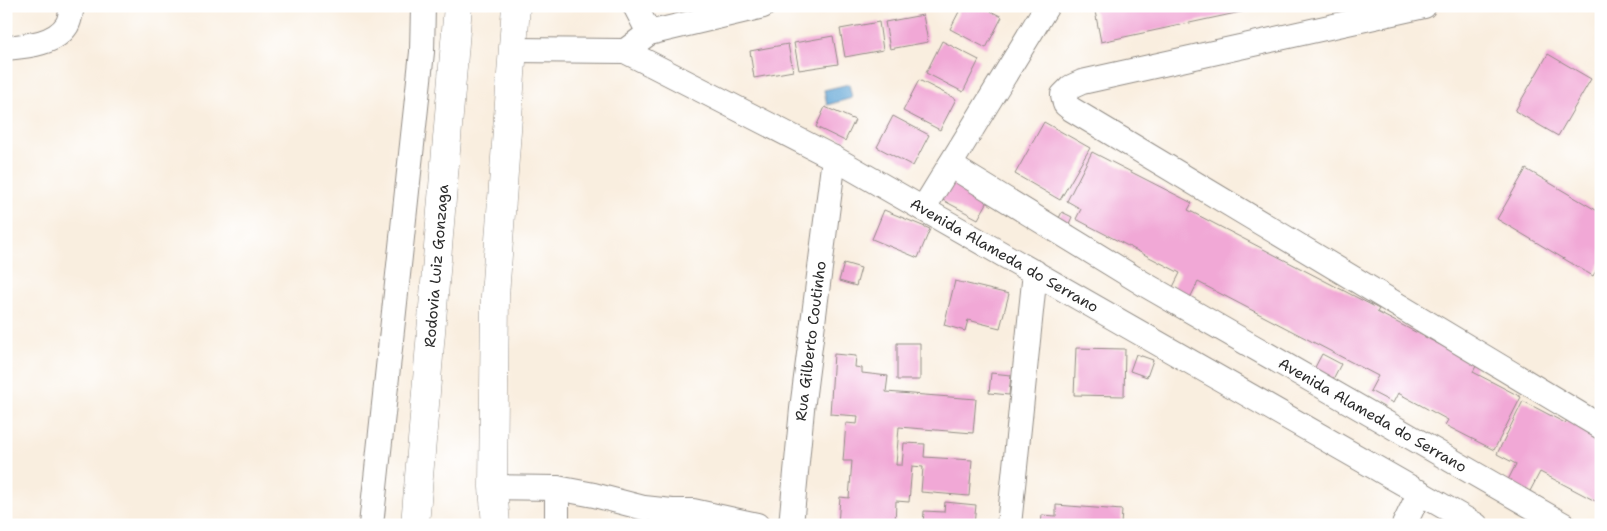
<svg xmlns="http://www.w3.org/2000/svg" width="1607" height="531" font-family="'Shantell Sans',sans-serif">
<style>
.water{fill:#60a5d5;stroke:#466880}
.building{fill:#f1a8d6}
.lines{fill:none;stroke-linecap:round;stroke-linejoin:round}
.minor-casing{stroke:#928c85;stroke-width:26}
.trunk-casing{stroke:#928c85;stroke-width:29}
.minor{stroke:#fff;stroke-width:24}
.trunk{stroke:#fff;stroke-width:28}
.labels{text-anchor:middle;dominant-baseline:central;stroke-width:4;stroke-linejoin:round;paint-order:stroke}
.street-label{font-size:15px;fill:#2b2b2b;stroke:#fff}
</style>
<rect width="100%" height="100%" fill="#fff"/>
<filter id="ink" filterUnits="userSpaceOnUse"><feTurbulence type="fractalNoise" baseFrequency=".02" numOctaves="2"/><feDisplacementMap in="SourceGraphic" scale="10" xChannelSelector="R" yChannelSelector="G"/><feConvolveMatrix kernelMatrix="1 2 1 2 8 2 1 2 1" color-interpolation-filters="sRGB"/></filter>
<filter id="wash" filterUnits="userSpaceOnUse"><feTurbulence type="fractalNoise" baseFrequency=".0096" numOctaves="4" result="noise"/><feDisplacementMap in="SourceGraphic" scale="20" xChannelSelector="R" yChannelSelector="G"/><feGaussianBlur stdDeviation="1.12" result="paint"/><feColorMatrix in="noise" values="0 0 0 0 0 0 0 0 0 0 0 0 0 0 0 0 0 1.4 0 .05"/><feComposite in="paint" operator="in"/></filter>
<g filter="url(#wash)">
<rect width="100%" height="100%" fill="#f9eedf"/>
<path class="water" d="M849 84 852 98 827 105 824 90Z"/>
<g id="blocks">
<path class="building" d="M962 6H981L1002 17 986 48 950 29Z
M1094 6H1264V7L1101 42Z
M923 15 928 42 890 49 885 22Z
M879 22 883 50 845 57 840 29Z
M833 36 838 64 799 70 794 43Z
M942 41 979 60 963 92 926 73Z
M788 44 793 71 754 78 750 51Z
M1548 54 1591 79 1558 136 1515 111Z
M919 80 956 99 940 130 903 111Z
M825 107 855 120 845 141 816 127Z
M893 116 929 135 913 166 877 147Z
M1044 122 1090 148 1060 200 1015 174Z
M1092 152 1192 203 1188 210 1379 309 1377 312 1477 364 1473 372 1521 397 1494 450 1445 425 1448 420 1398 393 1393 403 1370 391 1378 376 1198 282 1189 300 1171 291 1180 273 1076 219 1081 209 1067 201Z
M1526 169 1601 213V262L1593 276 1497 219Z
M951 175 991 196 978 219 939 198Z
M884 210 930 229 918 258 872 239Z
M1062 212 1072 217 1068 226 1058 220Z
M844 263 861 268 856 286 839 281Z
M955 281 1009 294 1000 328 968 320 965 331 944 325Z
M897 343H920V380H897Z
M1076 348 1125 349 1124 396 1074 395Z
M834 354 856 356 855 367 862 368V373L888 376 886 392 976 399 973 433 899 427 896 465H902L904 443 925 444 924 457 972 460 969 496 921 492 923 467 912 466 909 502 896 501 895 525H838L840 497 849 498 852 461H843L846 423 857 424 858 416 830 414Z
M1136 354 1153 360 1147 377 1130 371Z
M1322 354 1341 364 1332 381 1313 371Z
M991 373 1011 375 1009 395 989 393Z
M1523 401 1565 423 1568 419 1601 436V504L1540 472 1529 493 1507 482 1516 464 1497 454Z
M945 502 976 505 974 525H923L924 511 944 512Z
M1056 505 1122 510 1121 525H1041L1042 515 1056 516Z"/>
</g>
</g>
<g filter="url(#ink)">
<use href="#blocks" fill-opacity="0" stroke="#928c85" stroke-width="1"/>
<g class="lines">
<g class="minor-casing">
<g id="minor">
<path d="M635 6 649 33"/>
<path d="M1424 6 1082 82 1071 87 1063 95 1065 104 1071 109 1601 427"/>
<path d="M6 48C27 46 55 44 67 25 70 20 71 12 72 6"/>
<path id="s1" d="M512 50 625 51 834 158 1476 525"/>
<path d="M625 51 649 33 763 6"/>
<path id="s2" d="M950 165 1144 284 1564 525"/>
<path d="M923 209 1047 6"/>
<path d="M493 487 557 488 594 495 644 508 672 511H693L757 525"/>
<path d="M371 525 422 52 423 6"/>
<path d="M557 525V488"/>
<path id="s3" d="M791 525 802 409 834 158"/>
<path d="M1009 525 1035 272"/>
<path d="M1404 525 1420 492"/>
</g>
</g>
<g class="trunk-casing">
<g id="trunk">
<path id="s4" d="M415 525 458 6"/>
<path d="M496 525 493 487 495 296 516 6"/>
</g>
</g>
<use href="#minor" class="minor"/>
<use href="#trunk" class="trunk"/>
</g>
</g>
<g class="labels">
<g class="street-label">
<text stroke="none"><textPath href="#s1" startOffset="544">Avenida Alameda do Serrano</textPath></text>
<text stroke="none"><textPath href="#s4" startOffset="260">Rodovia Luiz Gonzaga</textPath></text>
<text stroke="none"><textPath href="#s3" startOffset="185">Rua Gilberto Coutinho</textPath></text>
<text stroke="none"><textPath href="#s2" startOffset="491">Avenida Alameda do Serrano</textPath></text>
</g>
</g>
<rect width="1607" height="531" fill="none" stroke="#fff" stroke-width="25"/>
</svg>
